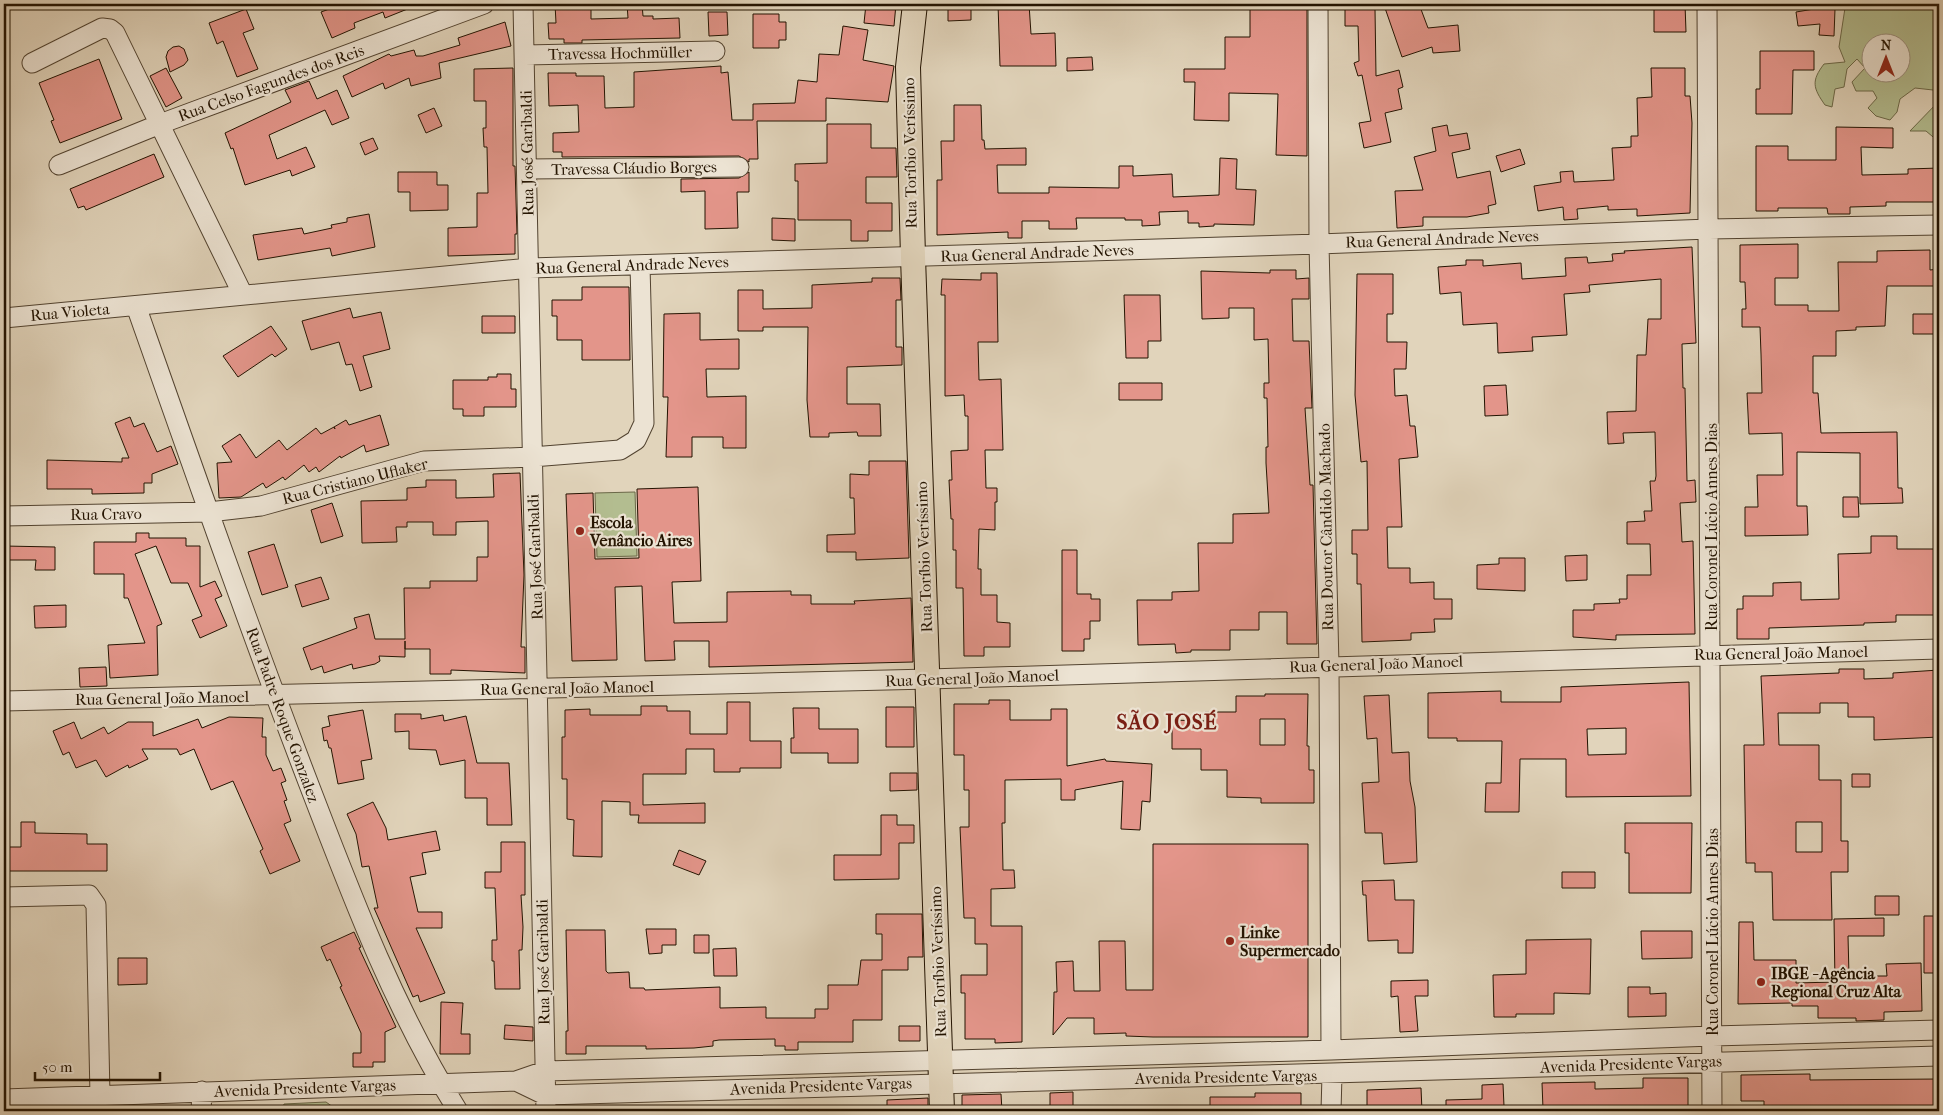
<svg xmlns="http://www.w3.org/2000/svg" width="1943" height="1115" font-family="'IM FELL French Canon',serif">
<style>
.green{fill:#b3bd90;stroke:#6b6848;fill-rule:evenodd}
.building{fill:#e3958a;stroke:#231301;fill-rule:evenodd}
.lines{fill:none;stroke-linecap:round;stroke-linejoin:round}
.minor-casing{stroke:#524330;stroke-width:21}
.major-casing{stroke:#231301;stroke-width:26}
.minor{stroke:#ece3d3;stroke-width:19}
.major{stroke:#e1d4bb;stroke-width:24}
.poi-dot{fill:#8f2418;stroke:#ece3d3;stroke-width:2}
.labels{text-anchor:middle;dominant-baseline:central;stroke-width:4.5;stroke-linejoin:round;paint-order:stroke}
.street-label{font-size:16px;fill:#231301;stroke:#ece3d3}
.poi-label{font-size:16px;font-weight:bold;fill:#231301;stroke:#ece3d3;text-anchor:start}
.district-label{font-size:21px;font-weight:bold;letter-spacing:1px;fill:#7a1f14;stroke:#ece3d3}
</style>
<rect width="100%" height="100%" fill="#e1d4bb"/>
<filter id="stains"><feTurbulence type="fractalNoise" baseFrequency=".004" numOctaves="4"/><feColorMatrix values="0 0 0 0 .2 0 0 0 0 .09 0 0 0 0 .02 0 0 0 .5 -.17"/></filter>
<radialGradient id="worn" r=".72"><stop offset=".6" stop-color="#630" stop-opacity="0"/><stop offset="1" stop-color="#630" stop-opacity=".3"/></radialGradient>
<path class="green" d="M1834 4H1939V96L1933 90 1915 88 1900 99 1897 112 1890 120 1876 116 1868 108 1877 98 1873 91H1856L1852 82 1865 68 1857 59 1847 69 1844 87 1835 89 1832 107 1825 105C1813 88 1811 81 1824 64L1845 62 1839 47 1845 8ZM1870 42H1900V72H1870Z
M1939 101V142L1926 131H1910Z
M635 492 637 556 597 557 595 493Z
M326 1102 333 1107 332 1111H282L284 1104Z"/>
<path class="building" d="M343 4H420L385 18 383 12 354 23 355 28 332 38 321 12Z
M555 4H591V19L628 18 627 4H642L643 16H653V19L679 18 680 38 582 40V43H564V39H549L548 23H556Z
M866 4H896L894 26 864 23Z
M948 4H971V20L948 21Z
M998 4H1029L1031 34 1055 33 1056 66H1000Z
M1262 4H1307V156L1276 155 1278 94 1229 93V121L1194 120 1195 82H1184V69H1225V37H1250V9H1262Z
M1390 4H1419L1428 28 1458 25 1460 51 1433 53 1432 47 1402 57 1385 8H1392Z
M1654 4H1685L1686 32H1654Z
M1820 8 1835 9 1834 36 1819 35 1820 24 1798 26 1796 12Z
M246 9 254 29 243 33 258 69 237 77 223 41 217 44 209 23Z
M1345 9H1375L1376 76 1399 70 1403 87 1398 89 1402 109 1385 113 1391 142 1364 148 1359 123 1371 121 1362 75 1358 76 1354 63 1359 61 1358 26H1345Z
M708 12H727L728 35 709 36Z
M753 14H779V22H786V40H779V48H753Z
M505 22 511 46 439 63 441 78 411 86 409 78 385 89 383 83 352 97 343 76 389 54 391 56 414 50 416 56H423L460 45 458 38Z
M843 26 868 30 863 60 894 66 888 102 826 98V121H757L758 159H749V162L739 156 562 157V152H553V133L579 132 578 105 549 106 548 73H576V76H604L605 108 634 107V72L721 66V73L728 72 732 120H753V104L795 103 798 80 817 82 819 54 839 55Z
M179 46 184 49 188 60 184 65 170 72 166 57 168 51 173 47Z
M1760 51H1814V70H1793L1792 114H1756V89H1760Z
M1092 57 1093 70 1067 71V58Z
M99 59 122 119 60 143 51 121 54 120 39 83Z
M166 68 182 98 166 107 150 76Z
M513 68V166H515L517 234H515V254L448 256V228L477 227V193H488L487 147H484L483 128H486V101H474V69Z
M1651 68H1685V96H1690L1692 123 1690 213 1637 216V209L1608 210V206L1577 209 1578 219 1564 220 1563 207 1538 211 1534 186 1561 182 1560 172 1573 171 1574 182 1614 180 1612 148 1631 147V136H1638L1637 98 1652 97Z
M309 81 317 99 337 90 349 118 332 125 325 110 269 135 277 159 306 147 315 167 292 176 290 170 245 185 233 148 231 149 225 133 291 102 285 90Z
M954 105H981L982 140H984L985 149 1026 148V165H997L998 193H1049V187L1119 188V166H1133V176L1172 174 1173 197 1219 195 1220 158 1237 159 1236 189 1256 190 1254 225 1214 224V226L1199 227V223H1188V211L1159 212 1160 225 1142 226V220H1125V218H1076L1077 229H1049V221H1022V238H1008V232L937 235V180H942L941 141H954Z
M434 108 442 126 426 133 418 115Z
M827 124H871V148H896L897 177H866V203H892V231H868V241H851V220H798V181H795V164L827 163Z
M1447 125 1449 136 1467 133 1470 149 1452 153 1457 178 1490 171 1496 204 1488 206 1489 213 1467 217H1423V226L1397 228 1395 191 1423 190 1414 157 1436 151 1432 128Z
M1836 127 1893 128V148L1861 147 1862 175 1908 174V169L1939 168V202H1886V206L1850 207V214H1828L1827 208H1778V211H1756V146H1788V160H1836Z
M373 138 378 149 365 155 360 143Z
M1520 149 1525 164 1501 172 1496 156Z
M154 154 164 177 86 210 84 206 78 208 70 189Z
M398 172H437V185H448V210L410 211V192H398Z
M749 172V192H737L738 228 705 229V191L681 192V179L739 178Z
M369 214 375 247 332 256 330 248 258 260 253 235 302 228 304 234 332 228 331 225 347 222V218Z
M772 218 795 219V241L772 240Z
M1798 244V278H1775V305H1808V311H1839L1838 262H1877V251L1930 250V270L1939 269V286H1887L1885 326 1856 327V330L1836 331V356H1813V393H1818L1821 433 1897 432 1898 488H1902L1903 503 1860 504V453L1797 452V506H1807L1808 535 1745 536V507H1758L1757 475H1783L1782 433 1749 434 1747 393H1762L1761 354 1760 327H1742V309H1746L1745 282H1740V245Z
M1692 247 1696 343 1682 344 1683 388H1685L1687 481 1695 480 1696 502 1680 503 1682 542 1693 541 1695 634 1616 635V640L1573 637V610H1594V604L1620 603 1619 599H1627V575H1651L1650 544H1627V522L1645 521 1644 511H1652L1650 481H1655L1656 476 1655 432 1623 433 1624 443 1608 444 1607 412 1636 411 1637 355H1646L1648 319H1661V279L1589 285 1590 292 1564 294 1567 335 1532 337 1533 351 1498 353 1497 323 1463 325 1461 292 1440 294 1438 267 1466 265V260H1483V266L1521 263 1522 279 1566 276 1565 258 1587 257 1588 263 1613 261 1612 254 1625 253 1624 251Z
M1270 270H1296V279L1309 278V299H1292L1293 341H1309L1312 408H1305L1310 485H1313L1317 644H1287V612H1259V630H1230V650H1191V652L1176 653 1175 644 1138 645 1137 600H1172V592L1199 591 1198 543H1233V514L1269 513 1266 463V447H1268L1267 398H1264V383H1269L1268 339 1254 340V308H1229V318L1202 319 1201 271 1270 273Z
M981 273H997L998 342H978L979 380 1001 379 1003 450H985L986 488H997V502H995V530L979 529 978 569H981V595H997V622L1010 623V647H984V656H964L963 588H956V550H953V519H951L949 480H952L951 451 968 450V416H965L964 395 945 396V295H941L942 279 981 280Z
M1357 274H1393V314H1387V342H1407L1406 369H1394L1395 396 1407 395 1410 426H1415L1418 457 1399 459 1402 527H1387L1388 568H1410V583L1434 582V599H1452V619H1434L1435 632 1411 633V640L1362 642 1361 584H1357V554H1352V530H1368L1367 461 1361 462 1355 395Z
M872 278H900L901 300H896V347H902V365L847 367V404H880L881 436H858L857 432 829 433V437H810L807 400 808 327H763V331H738V290H763V309L812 308V285L872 282Z
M582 287H629L630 360H582V340H557V316H552V300H582Z
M1124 295H1160L1161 341H1148V358H1126Z
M350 308 353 318 381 312 390 349 363 356 372 387 360 391 352 364 346 365 339 342 311 350 302 321Z
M700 313V340L739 339V369H706L707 397 746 396V448H723V437H692V457H666L668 397H663L664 314Z
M1913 314H1939V334H1913Z
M482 316H515V333H482Z
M271 326 287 349 275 357 272 354 238 377 223 356Z
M497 374H511V389H516V407H484V416H463V409H453V380H488V377H497Z
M1119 383H1162V400H1119Z
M1506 385 1508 415 1485 416 1484 386Z
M380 415 389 445 366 452 364 445 341 458 340 456 319 472 316 467 309 472 304 465 285 480 283 477 266 488 263 483 241 497 219 498 217 463 232 462 222 446 240 434 256 458 279 440 287 450 316 428 321 434 334 427 335 429 334 427 346 420 349 425Z
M130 417 134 427 144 423 157 452 171 446 178 464 152 474V483H144V493L92 494V489H47V460L122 462V458H129L115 423Z
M869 461H906L909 558 856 560V552H827V535L855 534 854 498H850V474L869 475Z
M520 473 524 575 521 647H525V673L451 670V674H430V649H405V641V657L379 656 380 661 375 664 353 669 352 664 324 673 322 666 311 670 303 648 357 628 354 618 369 614 375 639H405L404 588H430V581H477V557H488V521L456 522V535H433V522H407V527H396L397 542 362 543 361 501 407 500V488L426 487V480H456V498L494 497 493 474Z
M698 487 701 581 672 582 674 623 727 622V592L791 591V595H811V604H855L854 601 911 598 913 662 709 667V641H674L675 660 645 661 642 586 615 587 617 660 572 661 566 494 593 493 595 559 639 558 637 489Z
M1843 497H1858L1859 517H1843Z
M332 503 343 536 321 543 311 510Z
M136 533H149V538H186V546H200V587L215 581 222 596 215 599 227 626 200 638 192 620 202 616 188 583H171L156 546 135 554 162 624 157 626 158 675 110 678 108 645 145 643 128 598H124V574H94V542H136Z
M1871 536H1897V549H1934L1935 615H1896V622L1864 623V625L1769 628V639H1737V609H1743V596H1773V583L1801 582V600L1839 599 1838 554 1871 553Z
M274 544 288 587 262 595 248 552Z
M4 546 55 547V570H35L36 560H4Z
M1062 550H1077V594H1091V599H1100V621H1090V639H1084V651H1062Z
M1587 555V580L1566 581 1565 556Z
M1499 558H1525V591L1477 589V565L1499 564Z
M321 577 329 599 302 607 295 585Z
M66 605V627L35 628 34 606Z
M106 667 107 686 80 687 79 668Z
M1839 669H1864V679L1893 678V673L1939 670V737L1874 740V717H1848V703H1820V713H1778L1779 745H1819V780H1841V841H1848V872H1831L1832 920H1773L1772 872H1755V863H1746L1744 745H1764L1761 676 1839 673ZM1796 822H1822V852H1796Z
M1689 682 1691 796 1566 797V759H1520L1519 812H1485L1486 783H1501L1502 741H1457V738H1428V693L1501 691V702H1561V687ZM1626 728V754L1588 755 1587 729Z
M1265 694H1308L1307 746H1309V770H1314V803H1261V798L1227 797V770H1201V749H1172V720L1205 721V712H1236V696H1265ZM1260 719H1285V745H1260Z
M1389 695 1392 753 1409 752 1410 781 1415 807 1417 862 1384 864 1382 833H1365L1362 783 1379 782 1377 738 1367 739 1364 696Z
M989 700H1010V720H1051V709H1067V766L1105 759 1106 761 1152 764 1150 802 1142 801 1140 830 1121 829 1123 781 1075 790V800H1061V779L1005 780V823H1002L1003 870H1014L1015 888 991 889V926H1022V1042L995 1043V1039H965V993H961V975H987V944H975V918H964L960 827H969V790H964V755H954V704H989Z
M727 702H750V741H781V768H740V772H714V749H686V774H643V805L705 803V823H638L639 815H630V802L602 801V857L573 856 574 820 567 819V779H562V737H565V710L590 709V715H641V706H667V711H690V734H727Z
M886 707H914V747H886Z
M793 708H819V729H858V763H828V753H791V738H794Z
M363 710 372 759 361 761 364 779 338 784 331 748H329L327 740 324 741 322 728 330 726 328 716Z
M395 714H421V719L443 715 444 721 466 716 477 763H509L512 825H487V798H465V760L440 765 436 750 409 749V731L395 732Z
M229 717 263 718 262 737H266V755L273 771 281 768 286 781 281 783 287 800 284 801 291 821 284 824 300 861 270 874 260 851 263 849 233 781 211 790 194 749 180 755 177 749H142L148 759 129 768 128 765 106 777 96 760 76 768 69 752 63 755 53 731 74 722 81 739 104 727 108 734 128 722H153V736L198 719 202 728Z
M890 773H917V790L890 791Z
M1852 774H1870V787H1852Z
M373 802 386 828 388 840 436 831 440 850 422 853 426 874 410 877 418 912H442V928H416L445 993 420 1002 418 995 413 997 374 908H378L369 866 362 867 356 834 347 814Z
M881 815H897V825H914V843H899V879L834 880V855H881Z
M21 822H35V833L87 834V844H107V871H4V847H21Z
M1625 823H1692L1691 893H1629V853H1625Z
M501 842H525V895H521L523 927 522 950H519L520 989H495L494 961H492V940H497L495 888H485V872H501Z
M1153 844H1308V1037H1153L1126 1036V1033L1094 1034V1018H1067L1053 1035 1054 992H1057L1056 962 1073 961 1074 991H1100L1099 941H1125L1126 990H1153Z
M679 850 706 861 699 875 673 865Z
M1562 872H1595V888H1562Z
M1394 880 1395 900H1414L1413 953H1398V940L1368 941 1366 895H1363L1362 881Z
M1875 896H1899V915H1875Z
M876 914H922L923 957H908V970H882V1020H853V1042H798V1050H785V1046H775V1039L719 1040 713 1041V1046L694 1048 646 1049V1046H586V1054H566V1031H568L566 930H605L606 971 608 973 629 972 630 988H644L645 990 720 987V1008L766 1007V1018H815V1009H828V985H858L861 960H882V934H876Z
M1924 916H1939V973H1924Z
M1884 918V936H1848L1849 976H1887L1886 964 1921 963 1922 1011 1884 1012V1020L1856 1021V1018H1818V1006H1792V1003L1738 1004 1739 922H1753L1754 960H1796V983L1835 982 1834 919Z
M646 929H676V945H662V953L649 954Z
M1641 931H1692V958L1642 959Z
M354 932 361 947 359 948 396 1027 385 1032V1062H373V1067H353V1053H361V1033L340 987 342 986 330 959 327 961 321 947Z
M694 935H709V953H694Z
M1591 939 1590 994 1554 993V1014H1516V1017H1494L1493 975 1526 974V940Z
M736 948 737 976H714L713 949Z
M118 958H147V984L118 985Z
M1428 980V996H1415L1418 1031 1400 1032 1398 996 1391 997V981Z
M1628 987H1650V994L1666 993V1016L1628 1017Z
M441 1002 463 1003 461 1034H470V1054H440Z
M505 1025 533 1027V1041L504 1039Z
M899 1026H920V1041H899Z
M1810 1074V1080L1939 1079V1111H1826V1108L1764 1111V1101H1741V1075Z
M1643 1078H1688V1111L1543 1109 1542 1083 1595 1082V1089L1643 1088Z
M1503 1084 1504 1106 1497 1107V1111H1446V1100L1482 1099V1085Z
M1421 1088 1422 1111H1367V1090Z
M1073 1092V1111H1050V1093Z
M1255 1093H1301V1111H1210V1097H1255Z
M1001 1094 1002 1111H962V1095Z
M928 1098V1111H887V1100Z"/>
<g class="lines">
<g class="minor-casing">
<path id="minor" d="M523 4 546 1111
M1318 4 1319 244 1329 666 1331 1050
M1707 4 1712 1111
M525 55 715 51
M32 63 102 28 110 29 115 33 243 295
M59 165 160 124 484 4
M528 169 739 167
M136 306C192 465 248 625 308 782 351 894 394 1009 458 1111
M4 318 530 268 1319 244 1709 229 1939 225
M4 516 209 512 261 506 424 461 532 457 620 450 636 440 644 423 640 265
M4 701 929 679 1939 649
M4 897 89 895 96 905 100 1096
M516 1081 545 1095 1939 1056
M4 1099 516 1081 545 1071 1331 1050 1712 1036 1939 1030
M201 1111 202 1091
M1331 1111 1332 1075"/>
</g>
<g class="major-casing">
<path id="major" d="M915 4 908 67 913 257 942 1111"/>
</g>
<use href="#minor" class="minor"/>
<use href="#major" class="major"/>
</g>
<g class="poi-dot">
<circle cx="580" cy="531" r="5"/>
<circle cx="1230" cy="941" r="5"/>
<circle cx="1761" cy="982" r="5"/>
</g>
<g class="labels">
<g class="street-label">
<text transform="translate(620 53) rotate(-1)">Travessa Hochmüller</text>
<text transform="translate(271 83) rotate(-20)">Rua Celso Fagundes dos Reis</text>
<text transform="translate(527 153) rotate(-91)">Rua José Garibaldi</text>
<text transform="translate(910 153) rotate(-91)">Rua Toríbio Veríssimo</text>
<text transform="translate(634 168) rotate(-1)">Travessa Cláudio Borges</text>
<text transform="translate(1442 239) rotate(-2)">Rua General Andrade Neves</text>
<text transform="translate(1037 253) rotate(-2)">Rua General Andrade Neves</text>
<text transform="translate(632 265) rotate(-2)">Rua General Andrade Neves</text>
<text transform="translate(70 312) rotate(-5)">Rua Violeta</text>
<text transform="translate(355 481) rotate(-14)">Rua Cristiano Uflaker</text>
<text transform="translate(106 514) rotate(-1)">Rua Cravo</text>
<text transform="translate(1326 527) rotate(-91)">Rua Doutor Cândido Machado</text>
<text transform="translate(1711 527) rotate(-90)">Rua Coronel Lúcio Annes Dias</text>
<text transform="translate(535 557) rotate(-92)">Rua José Garibaldi</text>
<text transform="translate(924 557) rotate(-92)">Rua Toríbio Veríssimo</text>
<text transform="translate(1781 653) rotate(-1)">Rua General João Manoel</text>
<text transform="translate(1376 664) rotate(-2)">Rua General João Manoel</text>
<text transform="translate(972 678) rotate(-2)">Rua General João Manoel</text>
<text transform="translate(567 688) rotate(-1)">Rua General João Manoel</text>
<text transform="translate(162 698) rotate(-1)">Rua General João Manoel</text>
<text transform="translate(283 715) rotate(70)">Rua Padre Roque Gonzalez</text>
<text transform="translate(1712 932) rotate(-90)">Rua Coronel Lúcio Annes Dias</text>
<text transform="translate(543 962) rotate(-91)">Rua José Garibaldi</text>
<text transform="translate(938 962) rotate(-92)">Rua Toríbio Veríssimo</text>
<text transform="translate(1631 1064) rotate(-2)">Avenida Presidente Vargas</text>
<text transform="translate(1226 1077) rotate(-1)">Avenida Presidente Vargas</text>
<text transform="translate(821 1086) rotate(-2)">Avenida Presidente Vargas</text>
<text transform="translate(305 1088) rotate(-2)">Avenida Presidente Vargas</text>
</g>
<g class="poi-label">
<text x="590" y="522">Escola<tspan x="590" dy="18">Venâncio Aires</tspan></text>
<text x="1240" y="932">Linke<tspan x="1240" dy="18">Supermercado</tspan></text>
<text x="1771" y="973">IBGE - Agência<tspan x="1771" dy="18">Regional Cruz Alta</tspan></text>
</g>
<g class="district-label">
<text x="1167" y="722">SÃO JOSÉ</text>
</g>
</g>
<rect width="1943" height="1115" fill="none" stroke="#e1d4bb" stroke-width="20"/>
<rect x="5" y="5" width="1933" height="1105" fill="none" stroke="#231301" stroke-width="2.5"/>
<rect x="10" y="10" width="1923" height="1095" fill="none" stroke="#231301"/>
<g transform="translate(1886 58)"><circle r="24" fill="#ece3d3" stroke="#9c907f"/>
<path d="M0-4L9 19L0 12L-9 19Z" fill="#8f2418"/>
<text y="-8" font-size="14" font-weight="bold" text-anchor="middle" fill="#231301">N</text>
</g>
<path d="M35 1072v8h125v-8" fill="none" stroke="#231301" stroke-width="2.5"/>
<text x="42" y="1072" font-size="15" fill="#231301" stroke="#ece3d3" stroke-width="4" paint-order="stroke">50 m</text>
<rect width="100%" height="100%" filter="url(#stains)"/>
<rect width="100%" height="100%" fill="url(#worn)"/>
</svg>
